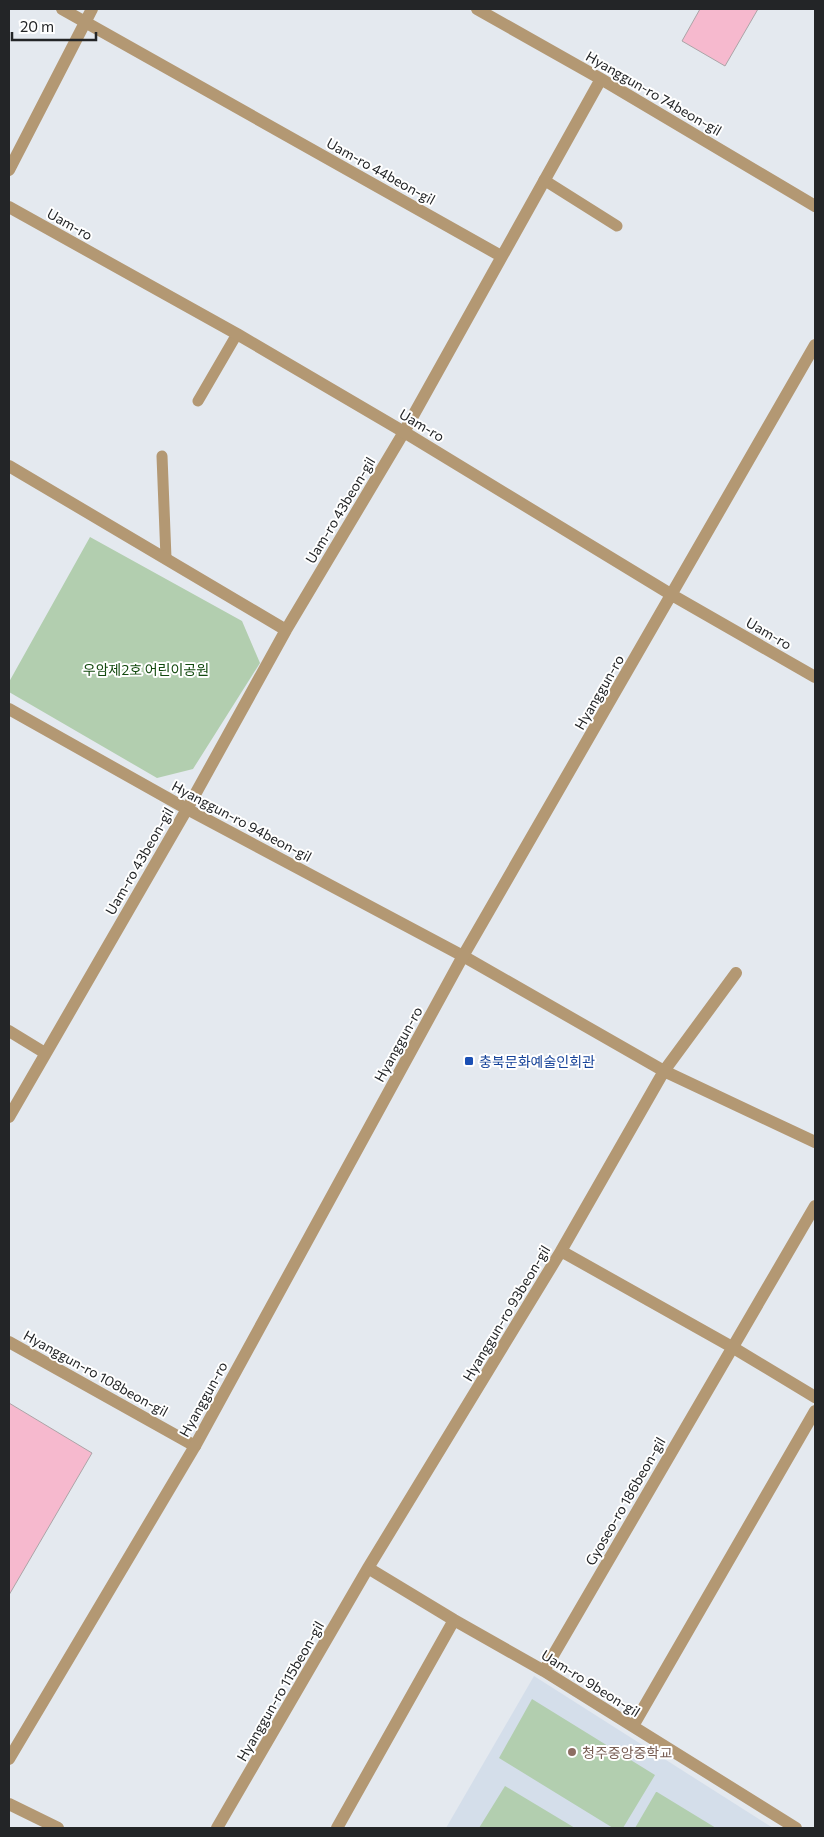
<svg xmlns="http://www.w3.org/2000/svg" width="824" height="1837" font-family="Commissioner,'Noto Sans KR',sans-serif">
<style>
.built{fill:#d4deea}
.green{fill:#b2ceaf}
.building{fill:#f6b9ce;stroke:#aca4a7}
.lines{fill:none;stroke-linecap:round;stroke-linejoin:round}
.service{stroke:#b39873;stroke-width:11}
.minor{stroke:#b39873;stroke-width:12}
.tertiary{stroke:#b39873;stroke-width:12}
.transit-dot{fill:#1a4fb4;stroke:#fff;stroke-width:2}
.education-dot{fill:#8d6e63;stroke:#fff;stroke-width:2}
.labels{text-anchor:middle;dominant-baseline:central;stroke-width:4;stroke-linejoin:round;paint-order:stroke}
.street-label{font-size:14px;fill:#232527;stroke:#fff}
.park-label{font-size:14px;fill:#12490e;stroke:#fff}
.transit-label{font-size:14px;fill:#164399;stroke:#fff;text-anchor:start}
.education-label{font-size:14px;fill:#785e54;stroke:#fff;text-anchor:start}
</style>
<rect width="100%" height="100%" fill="#e4e9ef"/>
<path class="built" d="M534 1676 773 1828H446Z"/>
<path class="green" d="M90 537 242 621 260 663 193 769 157 778 9 692V682Z
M532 1699 655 1775 623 1828H613L499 1758Z
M505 1786 575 1828H479Z
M656 1792H657L716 1828H635Z"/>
<path class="building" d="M700 9H758L725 66 682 41Z
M9 1403 92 1453 9 1595Z"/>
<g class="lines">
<path class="service" d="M544 180 617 226
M198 401 237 334
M162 456 166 558"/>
<path class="minor" d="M62 9 501 256
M477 9 601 79 815 206
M9 170 92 9
M9 466 286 630
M9 709 187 809 463 956 664 1071 815 1142
M9 1031 45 1053
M9 1117 187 809 286 630 404 432 601 79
M561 1251 732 1347 815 1397
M9 1342 195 1446
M368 1568 454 1620 544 1671 796 1828
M544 1671 815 1206
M633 1726 815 1411
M9 1804 58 1828
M217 1828 368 1568 561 1251 664 1071 736 973
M337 1828 454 1620"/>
<path class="tertiary" d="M9 207 237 334 404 432 672 595 815 677
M9 1759 195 1446 463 956 815 345"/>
</g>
<rect class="transit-dot" x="464" y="1056" width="10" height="10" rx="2.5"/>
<circle class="education-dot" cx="572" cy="1752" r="5"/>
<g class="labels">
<g class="street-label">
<text transform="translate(654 93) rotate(30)">Hyanggun-ro 74beon-gil</text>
<text transform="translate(381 171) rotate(29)">Uam-ro 44beon-gil</text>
<text transform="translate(70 224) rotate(29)">Uam-ro</text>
<text transform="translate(422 425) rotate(31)">Uam-ro</text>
<text transform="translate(340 510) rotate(-59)">Uam-ro 43beon-gil</text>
<text transform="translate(769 633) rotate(30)">Uam-ro</text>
<text transform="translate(599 692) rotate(-60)">Hyanggun-ro</text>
<text transform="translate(242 821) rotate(28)">Hyanggun-ro 94beon-gil</text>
<text transform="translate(139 861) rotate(-60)">Uam-ro 43beon-gil</text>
<text transform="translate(398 1044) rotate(-61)">Hyanggun-ro</text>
<text transform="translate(506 1313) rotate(-59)">Hyanggun-ro 93beon-gil</text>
<text transform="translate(96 1373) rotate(29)">Hyanggun-ro 108beon-gil</text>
<text transform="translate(203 1399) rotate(-61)">Hyanggun-ro</text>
<text transform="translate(625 1501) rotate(-60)">Gyoseo-ro 186beon-gil</text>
<text transform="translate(591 1683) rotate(32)">Uam-ro 9beon-gil</text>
<text transform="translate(280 1691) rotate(-60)">Hyanggun-ro 115beon-gil</text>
</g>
<g class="park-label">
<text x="146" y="669">우암제2호 어린이공원</text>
</g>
<g class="transit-label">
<text x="479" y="1061">충북문화예술인회관</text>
</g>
<g class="education-label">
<text x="582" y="1752">청주중앙중학교</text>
</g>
</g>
<rect width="824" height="1837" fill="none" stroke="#232527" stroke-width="20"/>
<path d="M12 32v8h84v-8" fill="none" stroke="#232527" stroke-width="2.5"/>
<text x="20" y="32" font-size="15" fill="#232527" stroke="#ffffff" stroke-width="4" paint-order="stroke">20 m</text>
</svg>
